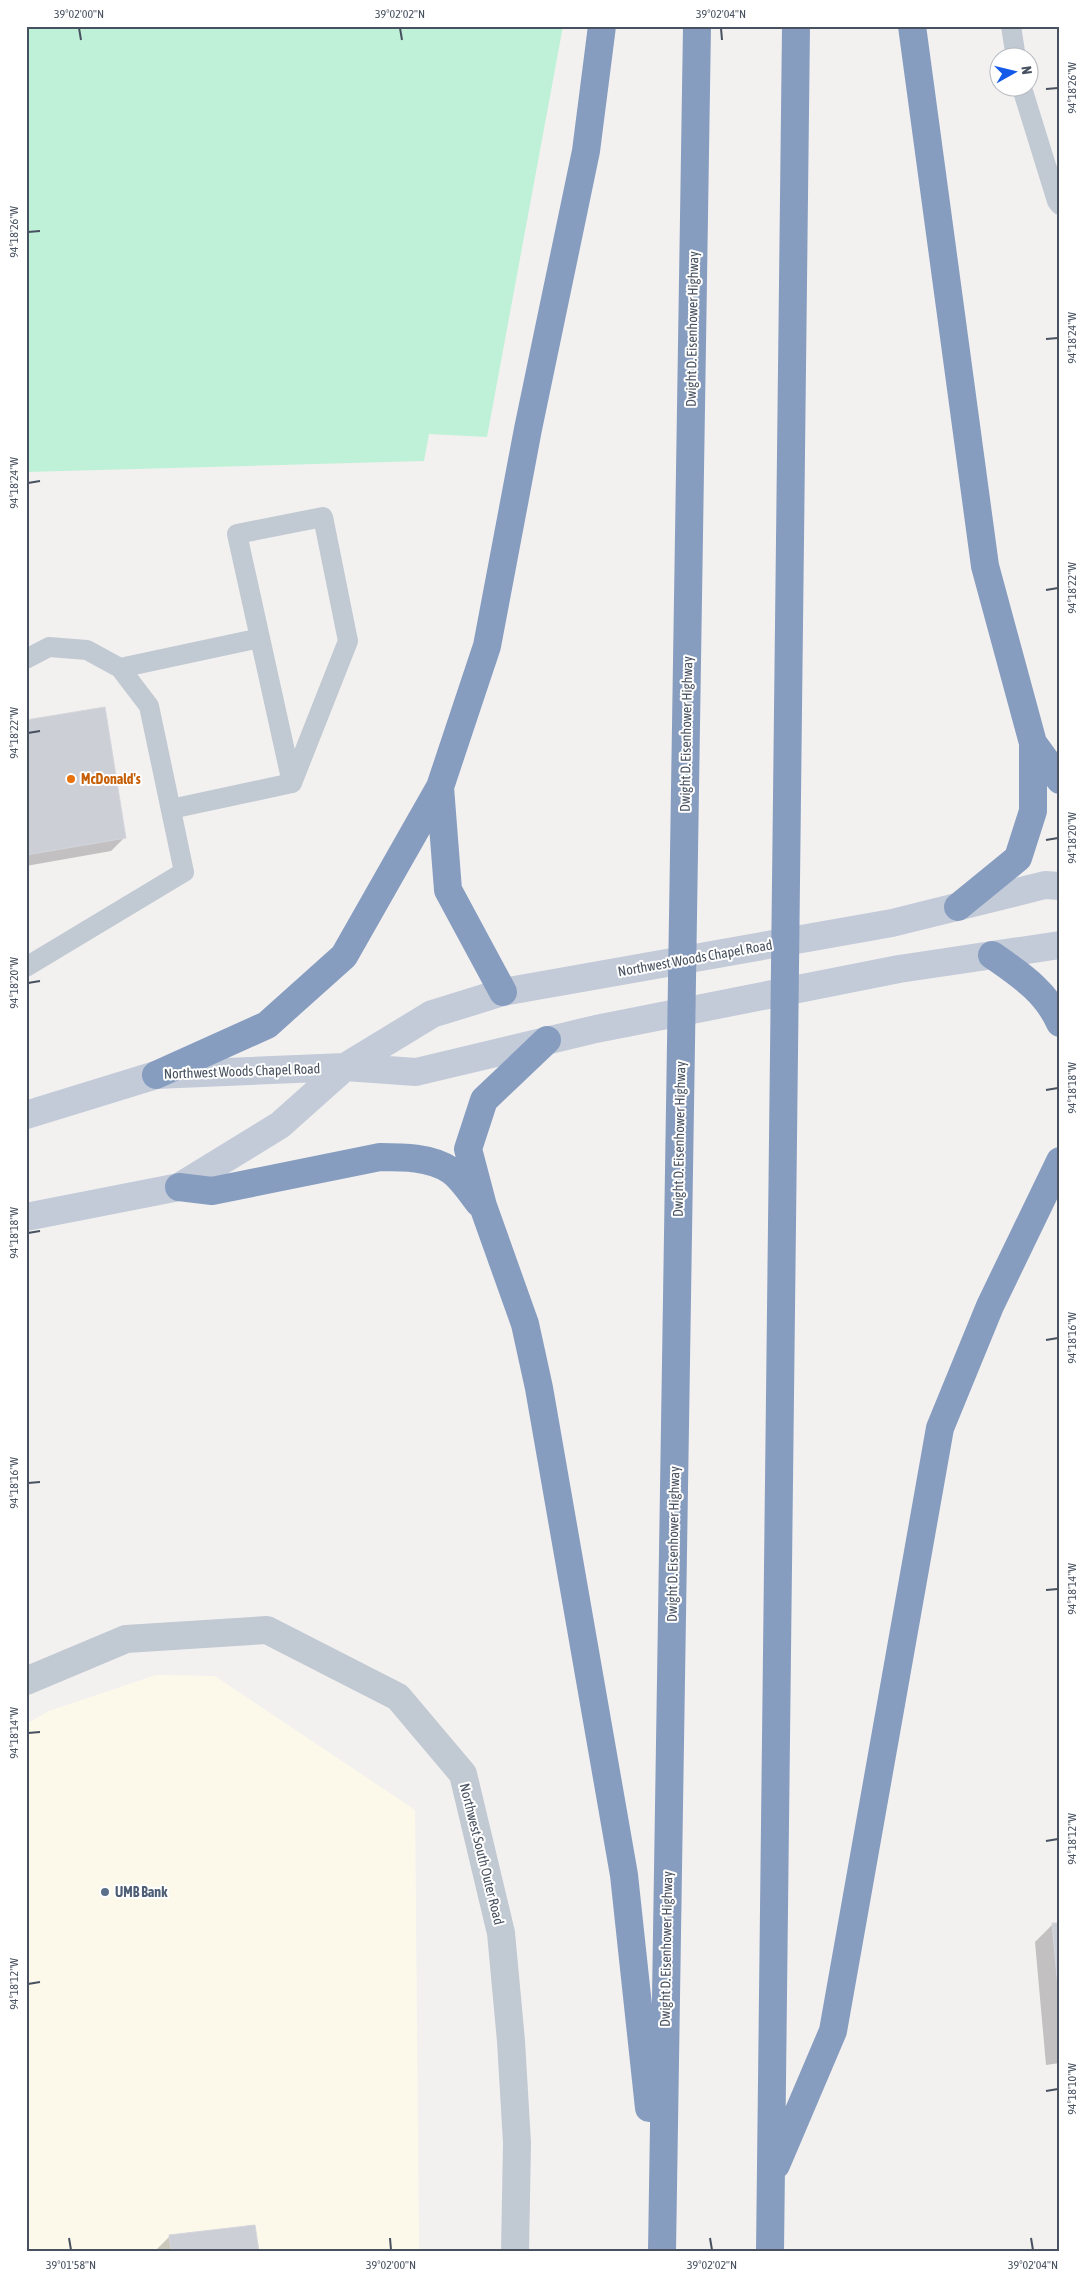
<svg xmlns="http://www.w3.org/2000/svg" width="1086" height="2278" font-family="'Asap Condensed',sans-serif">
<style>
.commercial{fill:#fdf9ea}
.green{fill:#bef1d7}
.shadow{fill:#0003}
.building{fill:#cccfd6;stroke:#d4d6dc}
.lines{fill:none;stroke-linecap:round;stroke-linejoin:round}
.lane{stroke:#c1c9d2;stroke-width:20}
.street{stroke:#c1c9d2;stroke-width:28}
.secondary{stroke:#c3cbd9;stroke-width:28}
.highway{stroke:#879dc0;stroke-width:28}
.ticks{fill:none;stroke:#47515f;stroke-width:2}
.food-dot{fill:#e8710a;stroke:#fff;stroke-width:2}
.service-dot{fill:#5c6f8a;stroke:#fff;stroke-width:2}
.labels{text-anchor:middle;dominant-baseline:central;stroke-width:4;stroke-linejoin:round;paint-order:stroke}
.street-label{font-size:14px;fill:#47515f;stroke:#fff}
.food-label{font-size:14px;font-weight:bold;fill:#c56008;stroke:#fff;text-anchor:start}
.service-label{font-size:14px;font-weight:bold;fill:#4e5e75;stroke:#fff;text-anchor:start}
.neatline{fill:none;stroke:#47515f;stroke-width:2}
.ticks-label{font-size:12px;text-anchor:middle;fill:#47515f}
</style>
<rect width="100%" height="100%" fill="#f3f1f0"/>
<path class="commercial" d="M156 1675 215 1676 415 1810 419 2252H26V1724L49 1711Z"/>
<path class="green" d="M26 26H563L487 437 429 434 424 461 26 472Z"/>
<path class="shadow" d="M26 722 125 837 111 851 26 866Z
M1053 1924H1060V2063L1046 2065 1035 1942Z
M170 2236 257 2252H154Z"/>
<path class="building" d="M105 707 126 838 26 855V720Z
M1052 1923H1060V2010Z
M255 2225 259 2252H171L169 2235Z"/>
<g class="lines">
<path class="lane" d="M1011 26 1016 58
M1022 88 1057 201 1060 205
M323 517 348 641 292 783 237 534Z
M26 659 49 647 87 650 120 668 149 706 184 872 26 967
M120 668 260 638
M171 809 292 783"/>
<path class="street" d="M26 1681 126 1639 267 1630 398 1697 463 1774 501 1933 511 2041 517 2143 515 2252"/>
<path class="secondary" d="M26 1115 156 1075 345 1067 416 1072 596 1029 899 969 1060 945
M26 1217 179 1187 280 1125 345 1067 432 1014 503 992 892 923 1045 885 1060 886"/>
<path class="highway" d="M912 26 985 566 1033 743V811L1018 858 958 907
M1033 743 1060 780
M440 787 448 890 503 992
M992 955C1019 974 1046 991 1060 1023
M547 1040 484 1100 468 1149 483 1206 525 1324 539 1388 624 1875 649 2108
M156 1075 267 1025 344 956 440 787 487 646 528 429 586 151 602 26
M179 1187 212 1191 380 1157C403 1157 430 1157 450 1170 461 1177 471 1193 479 1203
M776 2165 833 2031 940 1428 990 1306 1060 1161
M662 2252 697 26
M770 2252 796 26"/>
</g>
<path class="ticks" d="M79 28 81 40M400 28 402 40M721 28 722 40M1046 89 1058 88M28 232 40 231M1046 339 1058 338M28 483 40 481M1046 590 1058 588M28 733 40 731M1046 840 1058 838M28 983 40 981M1046 1090 1058 1088M28 1233 40 1231M1046 1340 1058 1338M28 1483 40 1482M1046 1590 1058 1589M28 1733 40 1732M1046 1841 1058 1839M28 1984 40 1982M1046 2091 1058 2089M69 2238 71 2250M390 2238 391 2250M710 2238 712 2250M1031 2238 1033 2250"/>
<circle class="food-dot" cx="71" cy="779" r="5"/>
<circle class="service-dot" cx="105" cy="1892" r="5"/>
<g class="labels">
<g class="street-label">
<text transform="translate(692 329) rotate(-89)">Dwight D. Eisenhower Highway</text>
<text transform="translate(686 734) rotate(-89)">Dwight D. Eisenhower Highway</text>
<text transform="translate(695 958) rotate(-10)">Northwest Woods Chapel Road</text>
<text transform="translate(242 1071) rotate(-2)">Northwest Woods Chapel Road</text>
<text transform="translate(679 1139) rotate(-89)">Dwight D. Eisenhower Highway</text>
<text transform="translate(673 1544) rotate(-89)">Dwight D. Eisenhower Highway</text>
<text transform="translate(482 1854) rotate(76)">Northwest South Outer Road</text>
<text transform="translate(666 1949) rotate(-89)">Dwight D. Eisenhower Highway</text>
</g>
<g class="food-label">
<text x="81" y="779">McDonald's</text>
</g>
<g class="service-label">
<text x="115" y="1892">UMB Bank</text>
</g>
</g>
<rect width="1086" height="2278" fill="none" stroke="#ffffff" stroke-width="55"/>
<g transform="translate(1014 72) rotate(82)"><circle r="24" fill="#ffffff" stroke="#b5b9bf"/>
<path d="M0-4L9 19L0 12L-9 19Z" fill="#145ae9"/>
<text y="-8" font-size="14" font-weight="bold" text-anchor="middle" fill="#47515f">N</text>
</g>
<rect x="28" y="28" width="1030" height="2222" class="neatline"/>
<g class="ticks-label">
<text x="79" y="18">39°02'00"N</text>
<text x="400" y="18">39°02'02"N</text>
<text x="721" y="18">39°02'04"N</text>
<text transform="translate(1072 88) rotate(-90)" y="4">94°18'26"W</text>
<text transform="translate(14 232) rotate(-90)" y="4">94°18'26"W</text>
<text transform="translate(1072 338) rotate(-90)" y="4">94°18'24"W</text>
<text transform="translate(14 483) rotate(-90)" y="4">94°18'24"W</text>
<text transform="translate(1072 588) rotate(-90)" y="4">94°18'22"W</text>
<text transform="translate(14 733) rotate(-90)" y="4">94°18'22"W</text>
<text transform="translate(1072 838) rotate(-90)" y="4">94°18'20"W</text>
<text transform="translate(14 983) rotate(-90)" y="4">94°18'20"W</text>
<text transform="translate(1072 1088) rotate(-90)" y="4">94°18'18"W</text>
<text transform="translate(14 1233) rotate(-90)" y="4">94°18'18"W</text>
<text transform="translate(1072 1338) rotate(-90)" y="4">94°18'16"W</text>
<text transform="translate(14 1483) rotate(-90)" y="4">94°18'16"W</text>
<text transform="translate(1072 1589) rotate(-90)" y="4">94°18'14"W</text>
<text transform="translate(14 1733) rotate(-90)" y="4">94°18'14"W</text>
<text transform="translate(1072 1839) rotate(-90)" y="4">94°18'12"W</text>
<text transform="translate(14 1984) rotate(-90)" y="4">94°18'12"W</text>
<text transform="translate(1072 2089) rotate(-90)" y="4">94°18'10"W</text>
<text x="71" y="2269">39°01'58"N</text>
<text x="391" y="2269">39°02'00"N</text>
<text x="712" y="2269">39°02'02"N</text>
<text x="1033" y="2269">39°02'04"N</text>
</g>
</svg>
